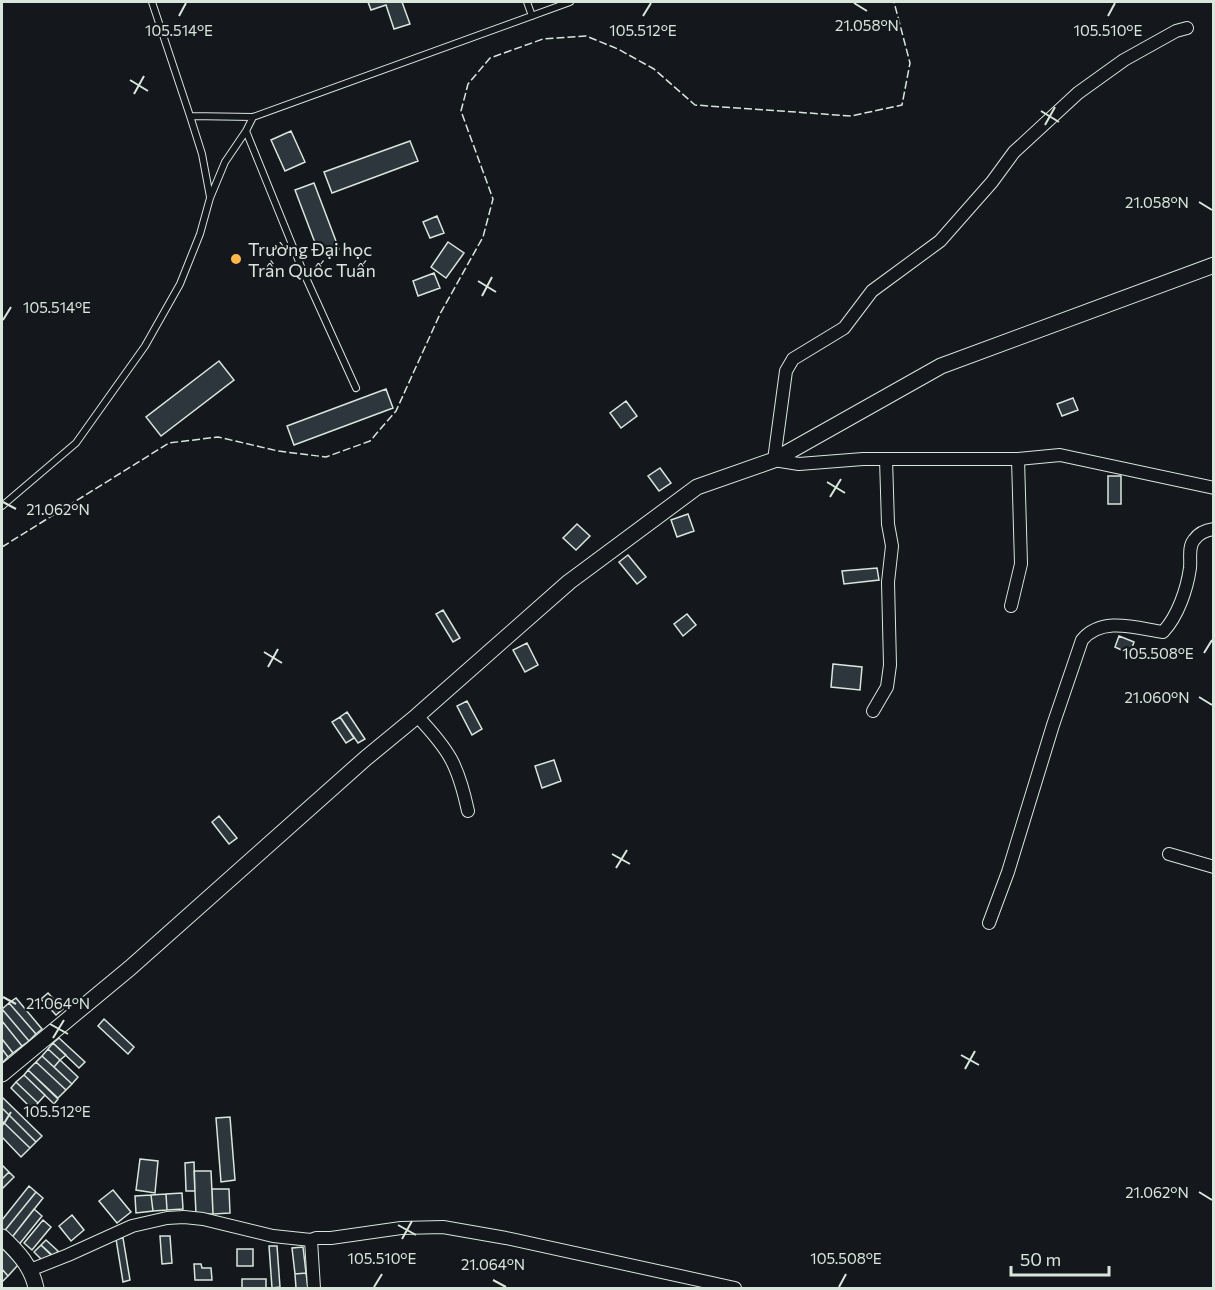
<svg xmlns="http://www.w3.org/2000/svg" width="1215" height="1290" font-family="Commissioner,sans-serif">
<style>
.building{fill:#2c363c;stroke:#d8e6dc;stroke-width:1.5}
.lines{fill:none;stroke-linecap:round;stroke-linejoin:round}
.service-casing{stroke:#d8e6dc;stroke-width:8}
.minor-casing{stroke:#d8e6dc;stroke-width:14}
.tertiary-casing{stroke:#d8e6dc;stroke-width:17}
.service{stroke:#14181c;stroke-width:6}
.minor{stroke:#14181c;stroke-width:12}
.tertiary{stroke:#14181c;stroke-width:15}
.fence{stroke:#d8e6dc;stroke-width:1.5;stroke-dasharray:8 3;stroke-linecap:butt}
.ticks{fill:none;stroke:#d8e6dc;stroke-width:2}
.poi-dot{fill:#ffb74d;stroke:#14181c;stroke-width:2}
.labels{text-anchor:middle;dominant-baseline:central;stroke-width:4.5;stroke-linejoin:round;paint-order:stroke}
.poi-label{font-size:18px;fill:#d8e6dc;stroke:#14181c;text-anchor:start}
.ticks-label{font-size:15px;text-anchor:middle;fill:#d8e6dc;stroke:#14181c;stroke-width:4.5;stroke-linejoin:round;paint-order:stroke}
</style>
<rect width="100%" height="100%" fill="#14181c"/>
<path class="building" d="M368 2H402L410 24 394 29 386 5 371 10Z
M291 131 305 162 285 171 271 140Z
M410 141 418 161 332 193 324 172Z
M314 183 339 249 320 256 295 190Z
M437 216 444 233 430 238 423 222Z
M448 242 464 253 446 278 431 267Z
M434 273 440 288 418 296 413 281Z
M219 361 234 380 161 436 146 417Z
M386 389 393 408 294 445 287 426Z
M1073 398 1078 410 1062 416 1057 404Z
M626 401 637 416 621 428 610 413Z
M660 468 671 483 659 491 648 476Z
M1108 476H1121V504H1108Z
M688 514 694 531 677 537 671 520Z
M577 524 590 536 576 550 563 538Z
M628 555 646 577 637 584 619 562Z
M877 568 879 580 844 584 842 571Z
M443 610 460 638 453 642 436 614Z
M687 614 696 625 683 636 674 624Z
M1119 636 1134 642 1130 654 1115 647Z
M527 643 538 665 525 672 513 650Z
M833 664 862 667 860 690 831 687Z
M467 701 482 729 472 735 457 706Z
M347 712 365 739 358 743 340 717Z
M340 717 354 738 346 743 332 722Z
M554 760 561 781 542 788 535 766Z
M219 816 237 838 229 844 212 822Z
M48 993 63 1009 56 1015 41 999Z
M16 998 42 1029 36 1034 9 1003Z
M9 1003 36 1034 29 1041 2 1009Z
M2 1009 29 1041 22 1046 2 1021Z
M104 1019 134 1047 128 1054 98 1026Z
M2 1021 22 1046 13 1053 2 1039Z
M59 1038 85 1062 79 1068 53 1043Z
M2 1039 13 1053 8 1057 2 1049Z
M53 1043 66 1055 60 1060 48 1049Z
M2 1049 8 1057 2 1063Z
M48 1049 60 1060 54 1067 42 1056Z
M42 1056 72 1084 66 1090 36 1062Z
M60 1060 78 1077 72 1084 54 1067Z
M36 1062 66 1090 58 1098 28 1070Z
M28 1070 58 1099 54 1104 24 1075Z
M24 1075 45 1095 38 1103 16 1082Z
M16 1082 38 1103 32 1109 11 1088Z
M2 1097 42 1136 36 1142 2 1108Z
M2 1108 36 1142 30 1148 2 1121Z
M230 1117 235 1180 221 1182 216 1118Z
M2 1121 30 1148 21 1157 2 1137Z
M140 1159 158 1161 155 1193 136 1190Z
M194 1162 195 1191H186L185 1163Z
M2 1165 9 1172 2 1179Z
M194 1171H211L213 1214H196Z
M9 1172 14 1177 2 1189V1179Z
M29 1186 36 1192 2 1234V1220Z
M212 1189H229L230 1213 213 1214Z
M113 1190 131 1212 117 1223 99 1201Z
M36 1192 43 1198 9 1241 2 1234Z
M182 1193 183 1209 167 1210 166 1194Z
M166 1194 167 1210 153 1211 151 1195Z
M151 1195 153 1211 136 1213 135 1196Z
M34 1209 42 1216 17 1247 9 1241Z
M72 1215 84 1230 71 1241 59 1226Z
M43 1220 51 1227 32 1250 24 1243Z
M160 1236H170L172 1263 162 1264Z
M123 1238 130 1280 123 1282 116 1239Z
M46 1240 58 1251 53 1257 41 1245Z
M41 1245 52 1255 44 1262 34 1252Z
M269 1246H277L280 1287 272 1288Z
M303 1247 306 1273 295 1274 292 1248Z
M2 1248 18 1265 8 1276 2 1269Z
M237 1249H253V1266H237Z
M194 1264H201L202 1268H211L212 1280H195Z
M2 1269 8 1276 2 1282Z
M306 1273 308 1288H296L295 1274Z
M242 1279H266V1288H242Z"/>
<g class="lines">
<g class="service-casing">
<path id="service" d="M152 2 190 116 253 117 570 2
M527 2 532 16
M190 116 202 154 210 197
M253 117 246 131 302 269 356 388
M2 506 76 443 145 346 180 284 200 234 210 198 225 162 246 131"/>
</g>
<g class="minor-casing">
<path id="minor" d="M1187 28 1176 31 1124 60 1078 93 1014 152 992 182 940 241 872 291 844 328 793 359 786 371 774 460 799 464 863 459H1018L1060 455 1214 488
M1011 606 1021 564 1018 459
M873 711 887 687 890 665 888 582 892 546 888 524 886 459
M417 716C450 751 458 765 468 811
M1169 854 1214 867
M989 923 1008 872 1053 725 1082 640C1102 616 1136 628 1163 632 1178 616 1187 589 1190 568 1191 559 1188 547 1194 540 1198 534 1206 530 1214 529
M311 1240 314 1288
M30 1270 68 1255 132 1226 167 1218 184 1217 203 1219 273 1236 311 1240 316 1238H331L401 1228 443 1227 506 1238 735 1288"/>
</g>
<g class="tertiary-casing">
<path id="tertiary" d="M2 1074 130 968 366 758 417 716 569 582 697 487 774 460 941 366 1214 265
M2 1237C17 1251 32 1267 36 1288"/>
</g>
<use href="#service" class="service"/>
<use href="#minor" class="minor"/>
<use href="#tertiary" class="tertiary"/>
<path class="fence" d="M2 547 169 443 218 437 278 451 326 457 370 441 396 411 440 314 483 237 493 199 461 111 468 84 490 58 543 39 586 36 618 49 654 69 695 105 851 116 902 105 910 63 894 2"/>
</g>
<path class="ticks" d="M854 3 867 11M179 16 186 3M643 16 651 3M1108 16 1115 3M130 80 148 91M134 94 144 76M1041 111 1059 122M1045 125 1055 107M1199 202 1212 210M478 281 496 292M482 296 492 277M3 320 11 307M827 482 845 493M830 497 841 479M3 502 16 509M264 652 282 663M1204 653 1212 640M268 667 278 649M1199 697 1212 705M612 854 630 864M616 868 627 850M3 997 16 1004M50 1024 68 1034M53 1038 64 1020M961 1055 979 1065M965 1069 975 1051M3 1125 11 1112M1199 1192 1212 1200M398 1225 416 1235M402 1239 412 1221M493 1280 506 1287M374 1287 382 1274M839 1287 846 1274"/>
<circle class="poi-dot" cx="236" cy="259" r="6"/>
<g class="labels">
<g class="poi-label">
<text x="248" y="249">Trường Đại học<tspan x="248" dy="21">Trần Quốc Tuấn</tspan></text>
</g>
</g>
<g class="ticks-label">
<text x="867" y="31">21.058°N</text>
<text x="179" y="36">105.514°E</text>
<text x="643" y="36">105.512°E</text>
<text x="1108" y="36">105.510°E</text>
<text x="1157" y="208">21.058°N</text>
<text x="57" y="313">105.514°E</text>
<text x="58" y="515">21.062°N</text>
<text x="1158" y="659">105.508°E</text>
<text x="1157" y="703">21.060°N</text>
<text x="58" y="1009">21.064°N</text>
<text x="57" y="1117">105.512°E</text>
<text x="1157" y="1198">21.062°N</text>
<text x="382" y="1264">105.510°E</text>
<text x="846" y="1264">105.508°E</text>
<text x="493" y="1270">21.064°N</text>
</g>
<rect width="1215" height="1290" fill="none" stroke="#d8e6dc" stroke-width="6"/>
<path d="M1011 1266v9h98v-9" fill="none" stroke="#d8e6dc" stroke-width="3"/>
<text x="1020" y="1266" font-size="18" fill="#d8e6dc" stroke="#14181c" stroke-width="4.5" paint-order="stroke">50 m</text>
</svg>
